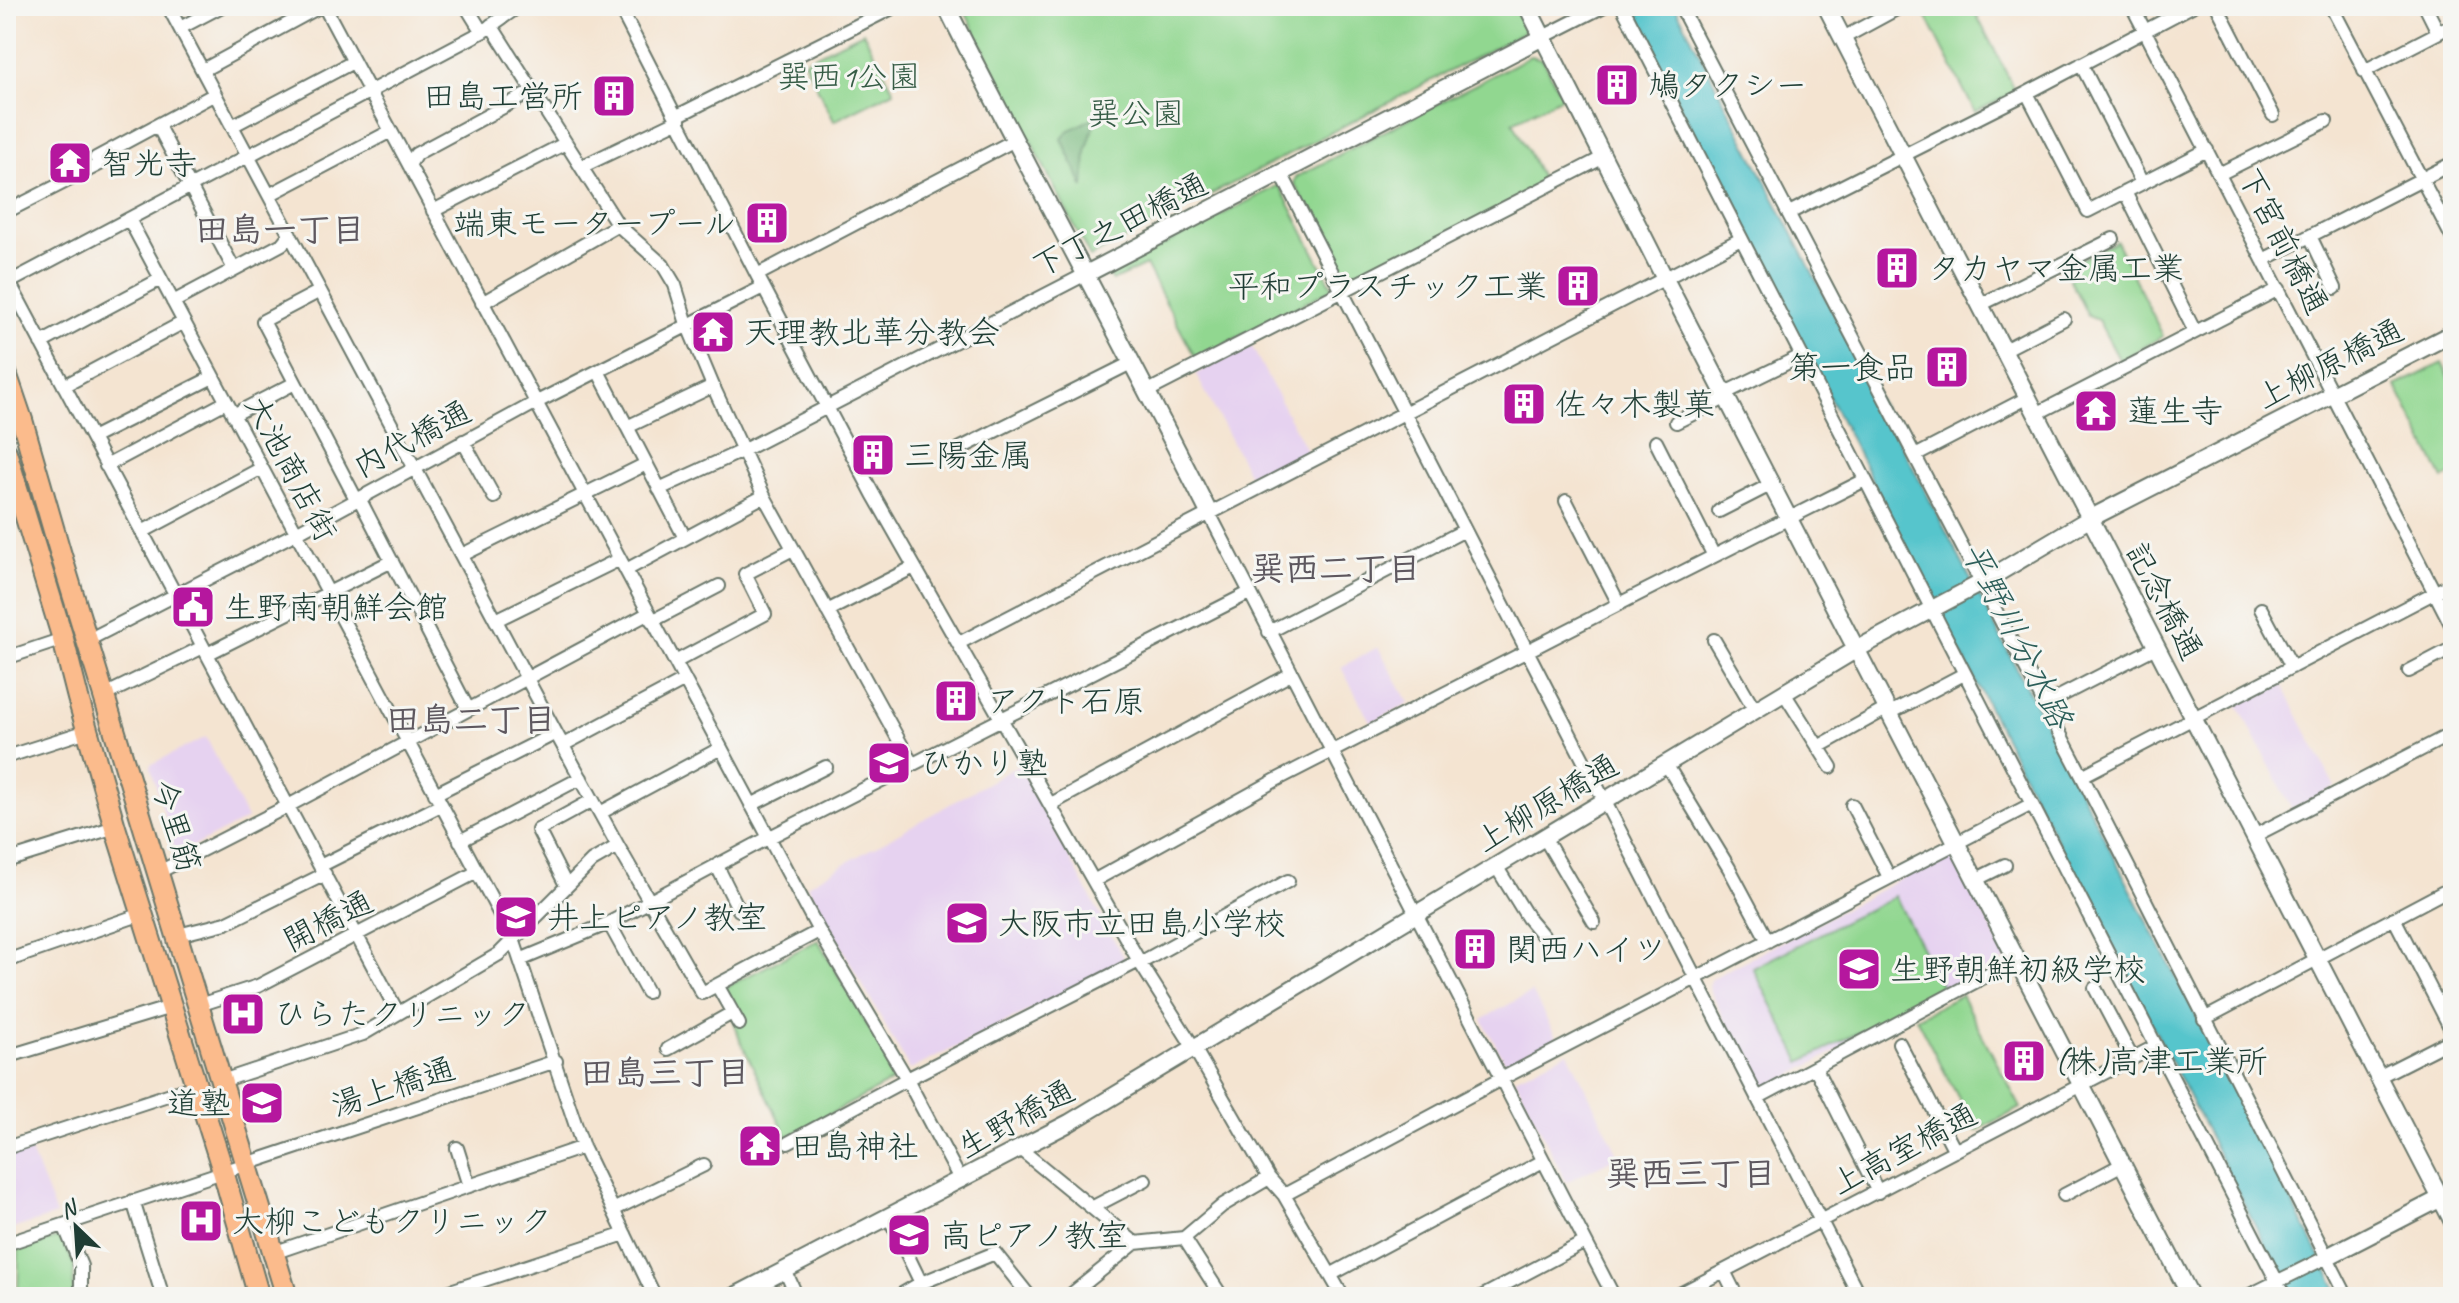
<svg xmlns="http://www.w3.org/2000/svg" width="2459" height="1303" font-family="Caveat,'Klee One',sans-serif">
<style>
.built{fill:#e6d2f0}
.green{fill:#91d790;stroke:#588a62;stroke-width:2}
.forest{fill:#74b87a;stroke:#4a7a57;stroke-width:2}
.water{fill:#57c5cc;stroke:#3b8180;stroke-width:2}
.lines{fill:none;stroke-linecap:round;stroke-linejoin:round}
.minor-casing{stroke:#6a776b;stroke-width:16}
.tertiary-casing{stroke:#6a776b;stroke-width:20}
.primary-casing{stroke:#6a776b;stroke-width:24}
.minor{stroke:#fff;stroke-width:12}
.tertiary{stroke:#fff;stroke-width:16}
.primary{stroke:#fbbb8c;stroke-width:20}
.labels{text-anchor:middle;dominant-baseline:central;stroke-width:6;stroke-linejoin:round;paint-order:stroke}
.park-label{font-size:32px;fill:#365c46;stroke:#f6f6f2}
.poi-label{font-size:32px;fill:#1f3d34;stroke:#f6f6f2;text-anchor:start}
.street-label{font-size:32px;fill:#1f3d34;stroke:#f6f6f2}
.neighbourhood-label{font-size:34px;font-weight:bold;fill:#5e585f;stroke:#f6f6f2}
.water-label{font-size:34px;font-style:italic;fill:#2d5f5a;stroke:#f6f6f2}
</style>
<rect width="100%" height="100%" fill="#f6f6f2"/>
<filter id="ink" filterUnits="userSpaceOnUse"><feTurbulence type="fractalNoise" baseFrequency=".0125" numOctaves="2"/><feDisplacementMap in="SourceGraphic" scale="16" xChannelSelector="R" yChannelSelector="G"/><feConvolveMatrix kernelMatrix="1 2 1 2 8 2 1 2 1" color-interpolation-filters="sRGB"/></filter>
<filter id="wash" filterUnits="userSpaceOnUse"><feTurbulence type="fractalNoise" baseFrequency=".006" numOctaves="4" result="noise"/><feDisplacementMap in="SourceGraphic" scale="32" xChannelSelector="R" yChannelSelector="G"/><feGaussianBlur stdDeviation="1.8" result="paint"/><feColorMatrix in="noise" values="0 0 0 0 0 0 0 0 0 0 0 0 0 0 0 0 0 1.4 0 .05"/><feComposite in="paint" operator="in"/></filter>
<g filter="url(#wash)">
<rect width="100%" height="100%" fill="#f4e4d1"/>
<path class="built" d="M1251 345 1307 452 1252 481 1196 374Z
M1378 647 1409 703 1371 723 1341 667Z
M2281 682 2335 787 2292 809 2238 705Z
M206 737 247 819 176 855 150 765Z
M1019 765 1126 962 910 1070 807 885Z
M1947 855 1954 857 2007 959 1760 1092 1709 988 1711 979Z
M1532 992 1557 1039 1507 1066 1482 1019Z
M1568 1052 1619 1156 1566 1182 1515 1078Z
M30 1149 56 1215 6 1231V1156Z"/>
<path class="green" d="M962 6H1516L1529 30 1090 257Z
M1921 6H1972L2016 92 1975 112Z
M863 32 894 91 834 121 804 61Z
M1530 56 1543 59 1562 97 1513 122 1545 185 1347 287 1294 183 1296 177Z
M1279 185 1333 288 1324 293 1196 359 1146 265 1112 281 1108 274Z
M2116 241 2163 336 2120 361 2098 320 2088 316 2064 268Z
M2442 363 2453 385V474L2443 479 2396 386Z
M1895 896 1943 989 1801 1062 1753 968Z
M818 940 898 1078 787 1137 740 1040 724 988Z
M1961 995 2021 1108 1976 1131 1916 1018Z
M62 1236 74 1265 73 1297H18L19 1250Z"/>
<path class="forest" d="M1097 116 1086 152 1084 188 1062 139 1068 131Z"/>
<path class="water" d="M1628 6H1675L2341 1297H2292Z"/>
</g>
<g filter="url(#ink)">
<g class="lines">
<g class="minor-casing">
<path id="minor" d="M168 6 556 733 618 846 702 993 819 931
M324 6 819 931 907 1079 961 1181
M466 6 482 32
M619 6 757 275 873 494 1139 961 1194 1048 1269 1178 1284 1195 1343 1297
M1622 6 2285 1297
M1680 6 2082 776 2347 1297
M2132 6 2453 628
M2217 6 2273 115
M2331 6 2453 239
M2425 6 2438 32
M491 25 618 225 663 265 675 285 687 324 713 386 764 496 912 764
M180 28 222 6
M1543 37 1604 6
M1843 38 1902 6
M2081 64 2142 183
M203 70 321 6
M2364 71 2453 25
M2027 93 2088 211 2207 150
M677 116 896 6
M158 126 234 269
M232 126 353 62
M96 158 215 94
M409 165 416 154 533 91
M581 167 679 120
M1281 173 1860 1297
M2219 174 2326 121
M2125 192 2195 332
M269 195 391 131
M433 211 566 143
M6 212 100 164
M1789 213 2027 93 2192 6
M129 219 513 939 583 1147 655 1297
M2310 236 2335 288
M2263 260 2453 163
M757 275 1013 141
M9 282 398 1013
M6 284 482 32 519 6
M320 291 263 321 356 499
M173 302 282 244 290 234
M482 303 618 225
M1980 305 2113 239
M41 343 161 279
M2004 350 2064 319
M598 371 685 538
M64 386 184 322
M1148 391 1604 157
M1725 393 1801 356
M2036 414 2279 289
M233 415 295 383
M1676 422 1727 397
M627 427 713 386
M92 438 213 377
M463 441 494 497
M1656 442 1714 556
M959 449 1133 362
M1915 456 2027 398
M106 466 226 402
M659 489 744 450 1086 274
M359 498 468 709
M1566 501 1619 604
M1719 511 1772 484
M1209 513 1614 1297
M142 532 262 468
M462 555 646 464
M626 570 764 496
M2261 609 2292 667
M827 611 914 567
M496 620 620 559
M652 621 719 586
M1269 632 1465 530
M88 640 296 533 535 403 763 287
M1714 640 1755 710
M959 643 1741 239
M207 654 392 561
M6 658 63 639
M675 662 765 614 745 574 793 549
M2409 671 2453 648
M1784 693 1831 767
M105 695 203 647
M2045 704 2156 647
M1890 713 1964 674
M563 745 685 680
M1818 747 1888 708
M6 757 87 731
M1666 764 1729 868 1768 941
M2082 776 2453 583
M435 794 556 733
M1051 804 1291 674
M751 805 826 767
M1852 805 1889 877
M600 813 721 748
M2254 836 2453 733
M1544 837 1594 922
M460 841 581 778
M6 861 115 827
M320 866 441 805
M717 866 739 910
M1496 866 1528 918 1555 950
M159 872 288 806 649 613
M1095 880 1276 780 1619 604 1865 480
M1975 880 2005 865
M566 885 538 830 593 800
M2394 918 2453 1033
M609 923 647 992
M178 935 226 923 325 874
M520 960 609 923 768 838 1249 593
M6 961 142 914
M1140 963 1288 881
M717 985 739 1024
M2095 988 2132 1058
M199 1005 258 986 477 872
M2204 1019 2453 887
M1899 1043 1955 1151
M668 1049 732 1013
M6 1057 171 1007
M1815 1067 1878 1192
M2378 1077 2453 1039
M222 1081 363 1034 499 954 592 861 618 846
M1757 1098 2018 959
M788 1143 907 1079 1139 961
M6 1148 195 1086
M457 1148 469 1186
M1020 1149 1135 1243 1184 1238 1222 1297
M1284 1195 1501 1079 2030 805
M2064 1195 2123 1164
M133 1201 163 1297
M1093 1207 1145 1180
M613 1210 704 1165
M889 1217 921 1283
M64 1225 81 1266V1297
M1184 1238 1223 1205 1269 1178
M6 1244 556 1061
M273 1253 583 1147
M785 1270 797 1297
M1724 1271 1737 1297
M1330 1275 1543 1161
M432 1297 625 1234
M897 1297 921 1283 995 1253 1030 1297
M1068 1297 1135 1243
M1481 1297 1585 1242
M1674 1297 2156 1046
M2246 1297 2327 1257"/>
</g>
<g class="tertiary-casing">
<path id="tertiary" d="M946 6C1031 176 1124 343 1209 513
M1527 6 1664 277 2191 1297
M1826 6 2453 1222
M1086 274 1543 37
M2327 1257 2453 1192
M733 1297 1069 1123 1857 649 1981 583 2089 519 2453 333"/>
</g>
<g class="primary-casing">
<path id="primary" d="M6 373 22 420 61 555 287 1297
M6 452 63 639 78 698 115 827 223 1171 259 1297"/>
</g>
<use href="#minor" class="minor"/>
<use href="#tertiary" class="tertiary"/>
<use href="#primary" class="primary"/>
</g>
</g>
<defs>
<g id="building-square" transform="scale(2.3)"><rect x="-9" y="-9" width="18" height="18" rx="4" fill="#b5179e" stroke="#f6f6f2"/><path d="M-4-6H4V6H1V3H-1V6H-4ZM-2.5-4.3h1.7v1.8h-1.7ZM.8-4.3h1.7v1.8H.8ZM-2.5-1h1.7V.8h-1.7ZM.8-1h1.7V.8H.8Z" fill="#fff"/></g>
<g id="temple-square" transform="scale(2.3)"><rect x="-9" y="-9" width="18" height="18" rx="4" fill="#b5179e" stroke="#f6f6f2"/><path d="M0-6L5-2H3V0L6.5 2.5H4V6H1.5V3h-3V6H-4V2.5H-6.5L-3 0V-2H-5Z" fill="#fff"/></g>
<g id="civic-square" transform="scale(2.3)"><rect x="-9" y="-9" width="18" height="18" rx="4" fill="#b5179e" stroke="#f6f6f2"/><path d="M-.6-6.5H3V-4.5H.6V-3L4-1V1h2V6H-6V1h2V-1L-.6-3ZM-1.2 2.5V6h2.4V2.5Z" fill="#fff"/></g>
<g id="school-square" transform="scale(2.3)"><rect x="-9" y="-9" width="18" height="18" rx="4" fill="#b5179e" stroke="#f6f6f2"/><path d="M0-5L7-2L0 1L-7-2ZM-4 1L0 2.5L4 1V4Q0 6-4 4Z" fill="#fff"/></g>
<g id="hospital-square" transform="scale(2.3)"><rect x="-9" y="-9" width="18" height="18" rx="4" fill="#b5179e" stroke="#f6f6f2"/><path d="M-5-5h3v3.5h4V-5h3V5h-3V1.5h-4V5h-3Z" fill="#fff"/></g>
</defs>
<g fill-rule="evenodd">
<use href="#building-square" x="1617" y="85"/>
<use href="#building-square" x="614" y="96"/>
<use href="#temple-square" x="70" y="163"/>
<use href="#building-square" x="767" y="223"/>
<use href="#building-square" x="1897" y="268"/>
<use href="#building-square" x="1578" y="286"/>
<use href="#temple-square" x="713" y="332"/>
<use href="#building-square" x="1947" y="367"/>
<use href="#building-square" x="1524" y="404"/>
<use href="#temple-square" x="2096" y="411"/>
<use href="#building-square" x="873" y="455"/>
<use href="#civic-square" x="193" y="607"/>
<use href="#building-square" x="956" y="701"/>
<use href="#school-square" x="889" y="763"/>
<use href="#school-square" x="516" y="917"/>
<use href="#school-square" x="967" y="923"/>
<use href="#building-square" x="1475" y="949"/>
<use href="#school-square" x="1859" y="969"/>
<use href="#hospital-square" x="243" y="1014"/>
<use href="#building-square" x="2024" y="1061"/>
<use href="#school-square" x="262" y="1103"/>
<use href="#temple-square" x="760" y="1146"/>
<use href="#hospital-square" x="201" y="1221"/>
<use href="#school-square" x="909" y="1235"/>
</g>
<g class="labels">
<g class="park-label">
<text x="849" y="76">巽西1公園</text>
<text x="1136" y="113">巽公園</text>
</g>
<g class="poi-label">
<text x="1648" y="85">鳩タクシー</text>
<text x="583" y="96" text-anchor="end">田島工営所</text>
<text x="101" y="163">智光寺</text>
<text x="736" y="223" text-anchor="end">端東モータープール</text>
<text x="1928" y="268">タカヤマ金属工業</text>
<text x="1547" y="286" text-anchor="end">平和プラスチック工業</text>
<text x="744" y="332">天理教北華分教会</text>
<text x="1916" y="367" text-anchor="end">第一食品</text>
<text x="1555" y="404">佐々木製菓</text>
<text x="2127" y="411">蓮生寺</text>
<text x="904" y="455">三陽金属</text>
<text x="224" y="607">生野南朝鮮会館</text>
<text x="987" y="701">アクト石原</text>
<text x="920" y="763">ひかり塾</text>
<text x="547" y="917">井上ピアノ教室</text>
<text x="998" y="923">大阪市立田島小学校</text>
<text x="1506" y="949">関西ハイツ</text>
<text x="1890" y="969">生野朝鮮初級学校</text>
<text x="274" y="1014">ひらたクリニック</text>
<text x="2055" y="1061">(株)高津工業所</text>
<text x="231" y="1103" text-anchor="end">道塾</text>
<text x="791" y="1146">田島神社</text>
<text x="232" y="1221">大柳こどもクリニック</text>
<text x="940" y="1235">高ピアノ教室</text>
</g>
<g class="street-label">
<text transform="translate(1120 225) rotate(-27)">下丁之田橋通</text>
<text transform="translate(2283 241) rotate(63)">下宮前橋通</text>
<text transform="translate(2330 364) rotate(-27)">上柳原橋通</text>
<text transform="translate(412 439) rotate(-28)">内代橋通</text>
<text transform="translate(291 468) rotate(62)">大池商店街</text>
<text transform="translate(2164 601) rotate(62)">記念橋通</text>
<text transform="translate(1547 803) rotate(-31)">上柳原橋通</text>
<text transform="translate(176 826) rotate(73)">今里筋</text>
<text transform="translate(328 921) rotate(-27)">開橋通</text>
<text transform="translate(393 1087) rotate(-18)">湯上橋通</text>
<text transform="translate(1016 1119) rotate(-29)">生野橋通</text>
<text transform="translate(1904 1149) rotate(-28)">上高室橋通</text>
</g>
<g class="neighbourhood-label">
<text x="280" y="229">田島一丁目</text>
<text x="1336" y="568">巽西二丁目</text>
<text x="471" y="719">田島二丁目</text>
<text x="665" y="1072">田島三丁目</text>
<text x="1691" y="1173">巽西三丁目</text>
</g>
<g class="water-label">
<text transform="translate(2017 635) rotate(63)">平野川分水路</text>
</g>
</g>
<rect width="2459" height="1303" fill="none" stroke="#f6f6f2" stroke-width="32"/>
<g transform="translate(76 1227) rotate(335)" stroke="#f6f6f2" stroke-width="6" paint-order="stroke">
<path d="M0-6L14 30L0 20L-14 30Z" fill="#1f3d34"/>
<text y="-12" font-size="22" font-weight="bold" text-anchor="middle" fill="#1f3d34">N</text>
</g>
</svg>
